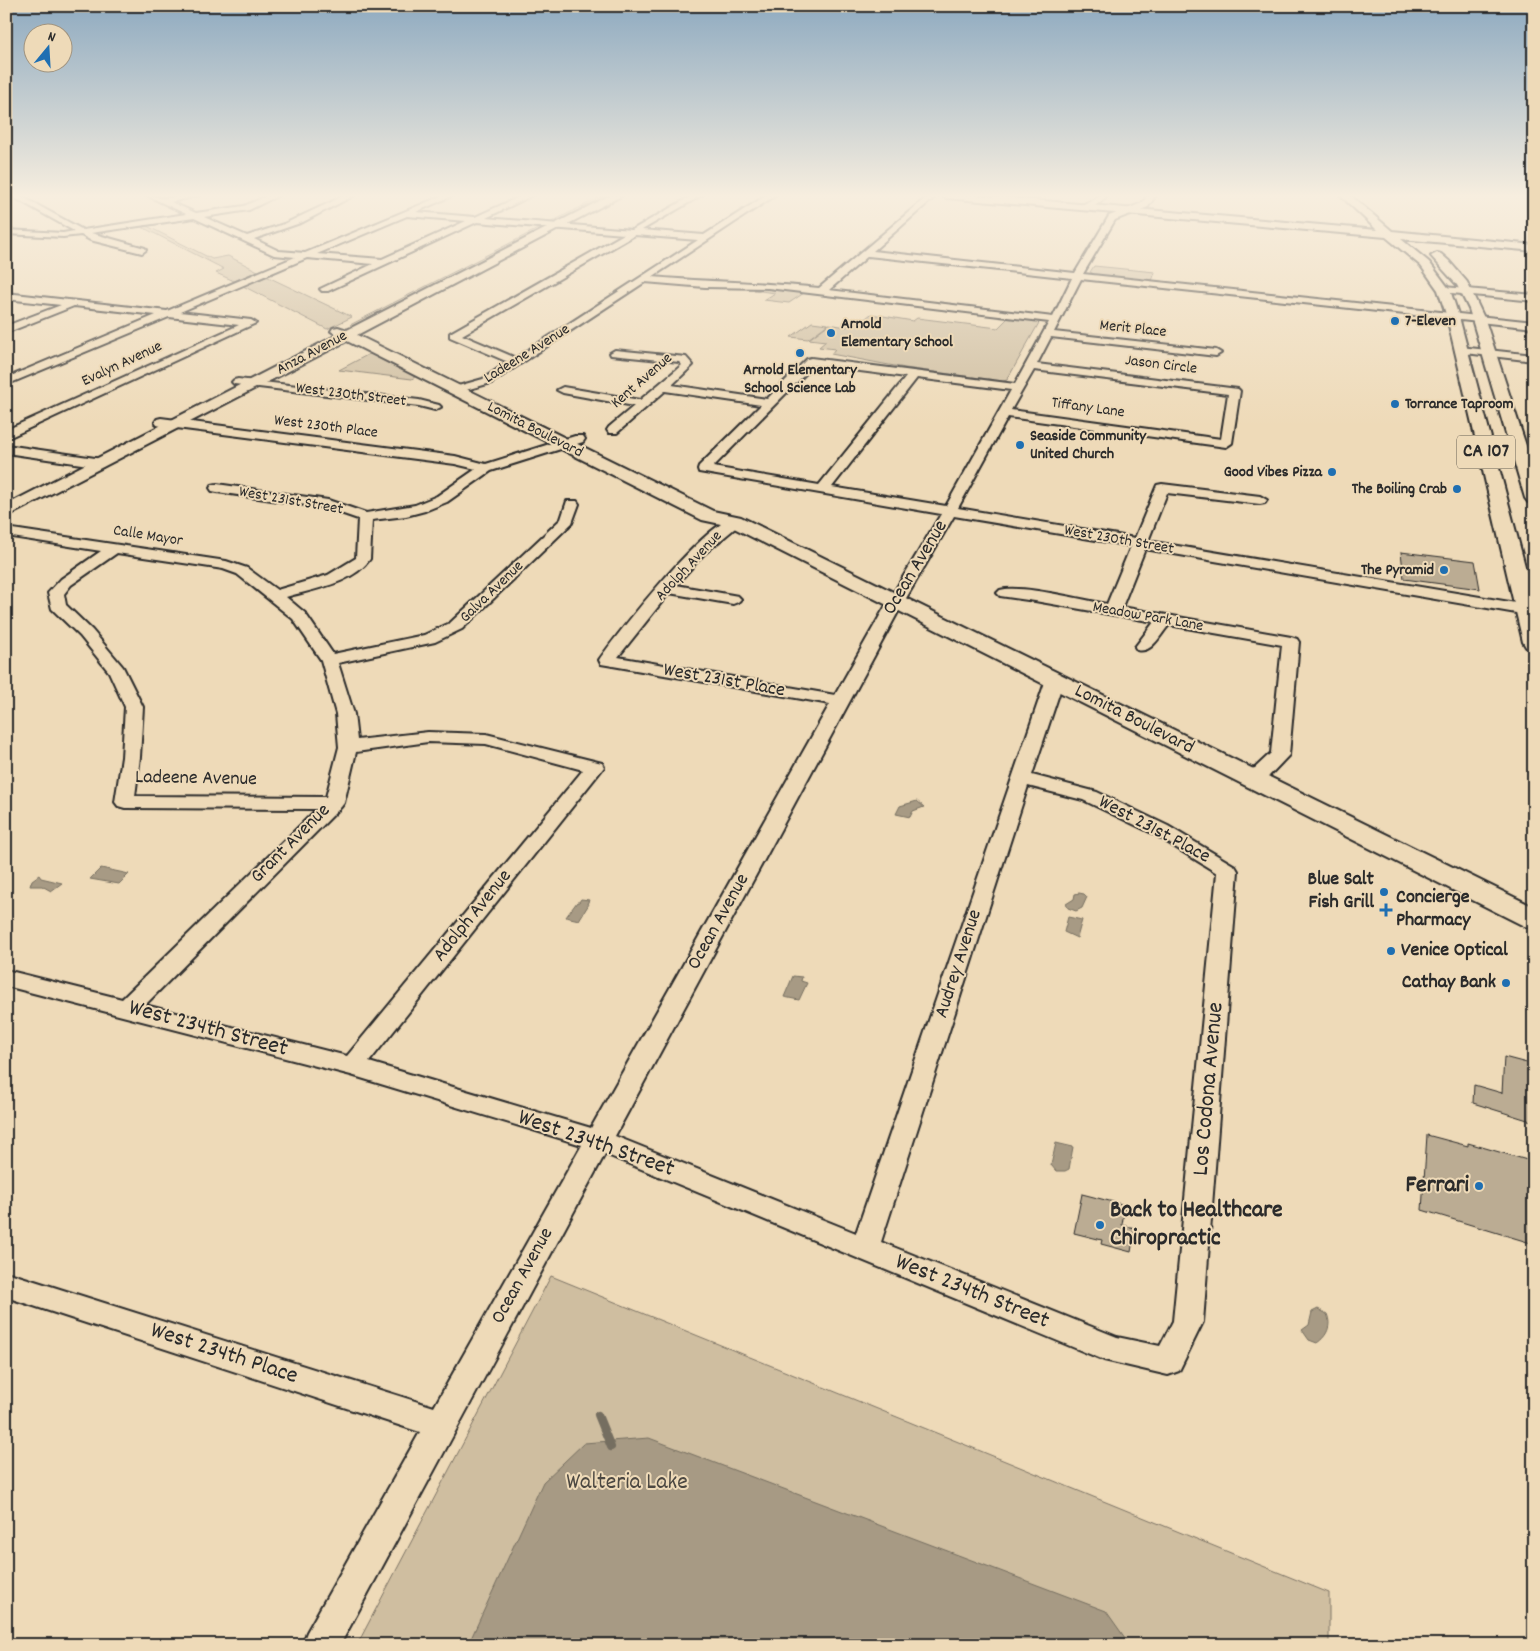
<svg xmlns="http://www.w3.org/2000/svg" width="1540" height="1651" font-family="Dekko,sans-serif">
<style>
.green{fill:#cfbea0;stroke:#7d7466}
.water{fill:#a79a84;stroke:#756e60}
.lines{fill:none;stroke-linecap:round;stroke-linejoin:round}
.stream{stroke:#756e60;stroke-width:8}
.building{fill:#bbac93;stroke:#2b2b2b}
.minor-casing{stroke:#2b2b2b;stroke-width:4}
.major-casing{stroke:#2b2b2b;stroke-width:4}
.minor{fill:#eedab8;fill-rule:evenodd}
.major{fill:#eedab8;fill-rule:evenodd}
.poi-dot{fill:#1f6fb2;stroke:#eedab8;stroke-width:2}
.labels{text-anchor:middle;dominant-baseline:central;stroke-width:4;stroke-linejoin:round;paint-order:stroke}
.far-poi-label{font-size:16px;font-weight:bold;fill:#2b2b2b;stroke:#eedab8;text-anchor:start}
.far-street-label{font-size:16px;fill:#2b2b2b;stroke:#eedab8}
.shield{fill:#eedab8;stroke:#666055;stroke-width:1}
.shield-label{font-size:19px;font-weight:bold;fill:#2b2b2b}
.street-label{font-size:20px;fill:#2b2b2b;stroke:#eedab8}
.poi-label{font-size:20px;font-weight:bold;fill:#2b2b2b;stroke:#eedab8;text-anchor:end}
.near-street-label{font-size:24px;fill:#2b2b2b;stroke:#eedab8}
.near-poi-label{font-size:24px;font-weight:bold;fill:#2b2b2b;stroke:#eedab8;text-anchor:end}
.near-park-label{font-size:24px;fill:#4c4842;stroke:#eedab8}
</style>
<rect width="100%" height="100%" fill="#eedab8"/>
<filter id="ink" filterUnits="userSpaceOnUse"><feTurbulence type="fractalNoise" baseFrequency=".02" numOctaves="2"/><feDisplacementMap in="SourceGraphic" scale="10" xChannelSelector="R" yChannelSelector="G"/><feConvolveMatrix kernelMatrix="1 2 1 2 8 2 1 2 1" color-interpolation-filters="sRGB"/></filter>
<g filter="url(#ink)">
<path class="green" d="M604 195H618L358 329 350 325Z
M145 225 212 259 228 256 258 271 234 281 216 273 224 269 140 226Z
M1094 266 1155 272 1152 281 1096 275 1090 272Z
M266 276 352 317 327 329 243 286Z
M758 288 804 293 789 303 764 300 775 293 754 290Z
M871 314 913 321 917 318 998 328 1010 316 1040 321 1007 380 1003 381 905 368 831 354 835 349 819 347 826 341 809 339 829 324 846 327 854 321 861 322Z
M812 322 828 324 808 339 791 337Z
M371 353 416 376 412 379 339 370Z
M551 1276 1329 1593V1645H357Z"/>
<path class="water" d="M917 801 924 807 913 811 910 817 896 814 900 806Z
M101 868 129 874 119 884 90 879Z
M39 875 41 878 62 883 51 891 42 886H30L32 880Z
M1079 893 1084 894 1087 897 1082 908 1076 911 1068 908 1066 904 1074 899 1075 894Z
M581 899 589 900 587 904H589L579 920 566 917 577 902H579Z
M1068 917 1082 920 1077 938 1064 932Z
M793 976 802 977 801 981 807 983 799 1000 784 997Z
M1056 1143 1073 1147 1069 1169 1065 1171H1056L1051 1165Z
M1318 1309 1327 1314C1332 1326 1327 1336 1317 1343L1309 1340 1302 1330 1309 1325 1312 1312Z
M649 1438 1106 1611 1130 1645H468L543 1482 584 1443Z"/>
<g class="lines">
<path class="stream" d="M598 1415 611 1447"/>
</g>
<path class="building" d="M1401 552 1475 561 1480 589 1404 579Z
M1504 1057 1534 1065V1122L1473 1103 1474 1085 1502 1093Z
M1427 1135 1468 1146V1143L1534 1162V1244L1422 1210Z
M1082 1194 1125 1205 1122 1225 1135 1228 1131 1252 1101 1244 1102 1240 1074 1233Z"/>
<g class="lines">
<g class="minor-casing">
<path id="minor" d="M10 195H19L83 230 186 214 146 195C154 195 160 199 166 198 178 197 188 195 200 195L171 202 196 213 244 206 269 195H279L249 210 204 217 247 236 284 224 346 195H355L303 222 254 239 279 251 305 253 444 195H454L416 212 475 217 523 195H533L486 218 632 230 693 195H702L642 230 704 235 767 195H776L652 277C708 282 764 282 819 288L929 195H937L873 251 1075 273 1109 216 1142 203 1148 195H1156L1148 207 1115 220 1083 274 1534 322V328L1081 279 1054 332 1216 350 1221 353 1216 356 1051 337 1037 364 1238 389 1240 391 1232 443 1226 447 1008 417 958 508 1135 538 1157 485 1162 484 1260 496 1267 500 1265 503 1260 504 1167 493 1148 541 1534 606V616L1145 549 1122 607 1291 637 1297 639 1299 642 1289 755 1269 776 1245 782 1238 780 1235 776 1238 772 1255 768 1271 753 1282 645 1169 625C1160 635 1152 654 1137 650L1135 647 1154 622 1035 601 1000 596 997 593 1000 590C1021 584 1083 600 1107 604L1131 546 954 516 898 612 615 1136 856 1233 1042 691 1047 676 1053 675 1059 676 1062 680 1060 691 1032 775 1097 792 1168 826 1235 866 1238 871 1203 1322 1179 1371 1168 1375 1104 1360 605 1154 340 1645H302L307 1632 420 1432 6 1297V1272L434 1407 582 1145 351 1075 6 986V970L122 999 317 809 125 808 118 806 115 802 122 757 125 707 109 672 80 636 52 609 48 593 61 579 101 551 6 536V528L226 561 247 568 277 590 328 575 356 558 358 519 326 508 217 492 212 491 210 488 212 485 217 484 328 500 366 513 415 505 437 496 476 469 455 464 161 426 157 425 155 422 157 419 161 418 455 456 486 464 575 436H583L585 439 583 442 491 471 447 502 425 511 406 516 372 520 370 559C353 584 313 589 286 597L305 613 333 654 424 635 450 623 561 519 567 501H577L579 504 572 523 462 629 435 642 338 663 354 714 357 740 428 732 486 734 602 763 604 767 369 1062 591 1128 830 704 607 665 601 664 599 660C619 631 704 524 735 517L742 521 740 524 704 554 676 585 738 596 741 599 738 602 733 604 669 593 618 657 835 695 882 612 941 514 699 472 698 469 699 466 761 405 665 391 617 433H609L607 430 609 427 634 406 563 393 557 390 563 387 640 400 682 365 679 362 611 355 610 353 615 350 686 357 693 365 672 385 767 399 807 359 811 358 1015 384 1049 322 768 288 705 287 645 282 491 383 455 393 449 390 451 388 483 379 508 362 450 337V333L624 234 477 222 328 291H322L320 289 373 264 307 258 180 312 251 320 256 323 6 439V430L239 325 169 317 6 385V378L156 315 74 306 6 333V326L61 305 6 299V293L167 311 295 257 274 255 194 218 91 233 145 248 146 250 142 253 90 240 81 235 63 237 6 234V230L63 233 74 231ZM407 216 466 221 382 259 317 254ZM635 235 698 240 516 358 462 335ZM868 256 1072 278 1053 317 829 290ZM814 365 906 377 819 485 713 467ZM1034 370 1228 394 1221 439 1011 410ZM917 378 1011 390 946 506 832 487ZM117 553 223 569 237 574 293 619 321 660 336 714 339 747 326 797 135 796 140 757 143 707 123 667 92 630 66 605 64 594 71 585ZM428 742 486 744 583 770 347 1056 145 1005 341 807 344 803 356 752ZM1028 786 1083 800 1154 834 1217 873 1173 1321 1160 1346 1117 1337 881 1242Z
M1099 195H1107C1101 203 1092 209 1081 209V205L1095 199Z
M1444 287 1534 295V301L1441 292V288Z
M1460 347 1534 355V361L1456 352 1455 350 1456 348Z
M238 379 419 400 439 405 441 407 435 410 419 406 234 384 232 382 234 380Z
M6 445 102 459 108 463 102 467 6 453Z"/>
</g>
<g class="major-casing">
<path id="major" d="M611 195H623L357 335 713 511 741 517 1534 907V928L1524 926 730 526 702 520 347 341 6 517V505L337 335 331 331 333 328 338 327 347 330Z
M941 195H977L1377 230 1340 195H1350L1392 231 1534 245V251L1401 239 1429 262 1450 290 1459 317 1534 600V648L1526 647 1523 642 1447 317 1438 290 1421 266 1386 237 946 198Z
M1437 253 1441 254 1449 261 1467 282 1485 320 1534 470V503L1528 502 1525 498 1469 309 1457 285 1431 256Z"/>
</g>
<use href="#minor" class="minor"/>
<use href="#major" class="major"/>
</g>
</g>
<linearGradient id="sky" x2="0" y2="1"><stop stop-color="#8eaac0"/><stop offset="0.46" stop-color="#f7eedf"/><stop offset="1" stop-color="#f7eedf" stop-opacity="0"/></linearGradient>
<rect width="1540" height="426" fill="url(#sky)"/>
<g class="poi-dot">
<circle cx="1395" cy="321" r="5"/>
<circle cx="831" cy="333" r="5"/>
<circle cx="800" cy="353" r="5"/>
<circle cx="1395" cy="404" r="5"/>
<circle cx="1020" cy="445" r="5"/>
<circle cx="1332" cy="472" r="5"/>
<circle cx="1457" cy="489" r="5"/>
<circle cx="1444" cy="570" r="5"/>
<circle cx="1384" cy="892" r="5"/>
<path d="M1383.5 902.5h5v5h5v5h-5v5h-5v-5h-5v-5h5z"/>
<circle cx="1391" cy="951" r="5"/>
<circle cx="1506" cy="983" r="5"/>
<circle cx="1479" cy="1186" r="5"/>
<circle cx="1100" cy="1225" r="5"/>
</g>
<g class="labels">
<g class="far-poi-label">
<text x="1405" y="321">7-Eleven</text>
<text x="841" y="324">Arnold<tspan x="841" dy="18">Elementary School</tspan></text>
<text x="800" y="370" text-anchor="middle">Arnold Elementary<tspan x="800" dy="18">School Science Lab</tspan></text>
<text x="1405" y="404">Torrance Taproom</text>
<text x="1030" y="436">Seaside Community<tspan x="1030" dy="18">United Church</tspan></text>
<text x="1322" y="472" text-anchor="end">Good Vibes Pizza</text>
<text x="1447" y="489" text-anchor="end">The Boiling Crab</text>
<text x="1434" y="570" text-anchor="end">The Pyramid</text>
</g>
<g class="far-street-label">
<text transform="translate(1133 329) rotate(6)">Merit Place</text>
<text transform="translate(312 353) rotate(-28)">Anza Avenue</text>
<text transform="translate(527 354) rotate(-32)">Ladeene Avenue</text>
<text transform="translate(122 364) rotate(-25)">Evalyn Avenue</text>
<text transform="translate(1161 365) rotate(7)">Jason Circle</text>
<text transform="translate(642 381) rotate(-41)">Kent Avenue</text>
<text transform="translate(351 395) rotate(7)">West 230th Street</text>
<text transform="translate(1088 408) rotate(8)">Tiffany Lane</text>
<text transform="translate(326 427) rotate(7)">West 230th Place</text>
<text transform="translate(535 430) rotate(27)">Lomita Boulevard</text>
<text transform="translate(291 501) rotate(10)">West 231st Street</text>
<text transform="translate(148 536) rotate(9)">Calle Mayor</text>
<text transform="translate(1119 540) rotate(10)">West 230th Street</text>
<text transform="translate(689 566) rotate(-47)">Adolph Avenue</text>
<text transform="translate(492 592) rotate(-44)">Galva Avenue</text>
<text transform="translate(1148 617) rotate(10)">Meadow Park Lane</text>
</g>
<rect class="shield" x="1457" y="435.5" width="58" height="33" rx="4"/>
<g class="shield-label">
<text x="1486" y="452">CA 107</text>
</g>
<g class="street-label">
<text transform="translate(916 568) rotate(-59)">Ocean Avenue</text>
<text transform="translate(724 681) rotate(10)">West 231st Place</text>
<text transform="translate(1134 720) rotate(27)">Lomita Boulevard</text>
<text transform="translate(196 779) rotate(1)">Ladeene Avenue</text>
<text transform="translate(1154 830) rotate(28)">West 231st Place</text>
<text transform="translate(291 844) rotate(-45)">Grant Avenue</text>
<text transform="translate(473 916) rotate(-51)">Adolph Avenue</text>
<text transform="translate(719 922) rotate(-61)">Ocean Avenue</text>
<text transform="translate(959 964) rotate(-72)">Audrey Avenue</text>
<text transform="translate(523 1276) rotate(-61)">Ocean Avenue</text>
</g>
<g class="poi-label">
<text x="1374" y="880">Blue Salt<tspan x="1374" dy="23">Fish Grill</tspan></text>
<text x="1396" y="898" text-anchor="start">Concierge<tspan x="1396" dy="23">Pharmacy</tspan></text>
<text x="1401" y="951" text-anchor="start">Venice Optical</text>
<text x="1496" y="983">Cathay Bank</text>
</g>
<g class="near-street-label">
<text transform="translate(208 1029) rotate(15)">West 234th Street</text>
<text transform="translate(1209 1089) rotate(-85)">Los Codona Avenue</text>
<text transform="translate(596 1144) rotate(19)">West 234th Street</text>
<text transform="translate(972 1292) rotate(22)">West 234th Street</text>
<text transform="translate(224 1354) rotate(18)">West 234th Place</text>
</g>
<g class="near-poi-label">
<text x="1469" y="1186">Ferrari</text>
<text x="1110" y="1211" text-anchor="start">Back to Healthcare<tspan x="1110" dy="28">Chiropractic</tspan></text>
</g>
<g class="near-park-label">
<text x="627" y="1483">Walteria Lake</text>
</g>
</g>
<rect width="1540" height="1651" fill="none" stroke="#eedab8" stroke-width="25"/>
<rect x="12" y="12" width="1515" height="1626" fill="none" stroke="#2b2b2b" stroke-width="2" filter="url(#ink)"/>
<g transform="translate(48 48) rotate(18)"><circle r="24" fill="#eedab8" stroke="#a09480"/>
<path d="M0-4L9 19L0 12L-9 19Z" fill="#1f6fb2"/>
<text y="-8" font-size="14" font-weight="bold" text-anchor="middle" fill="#2b2b2b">N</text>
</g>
</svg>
